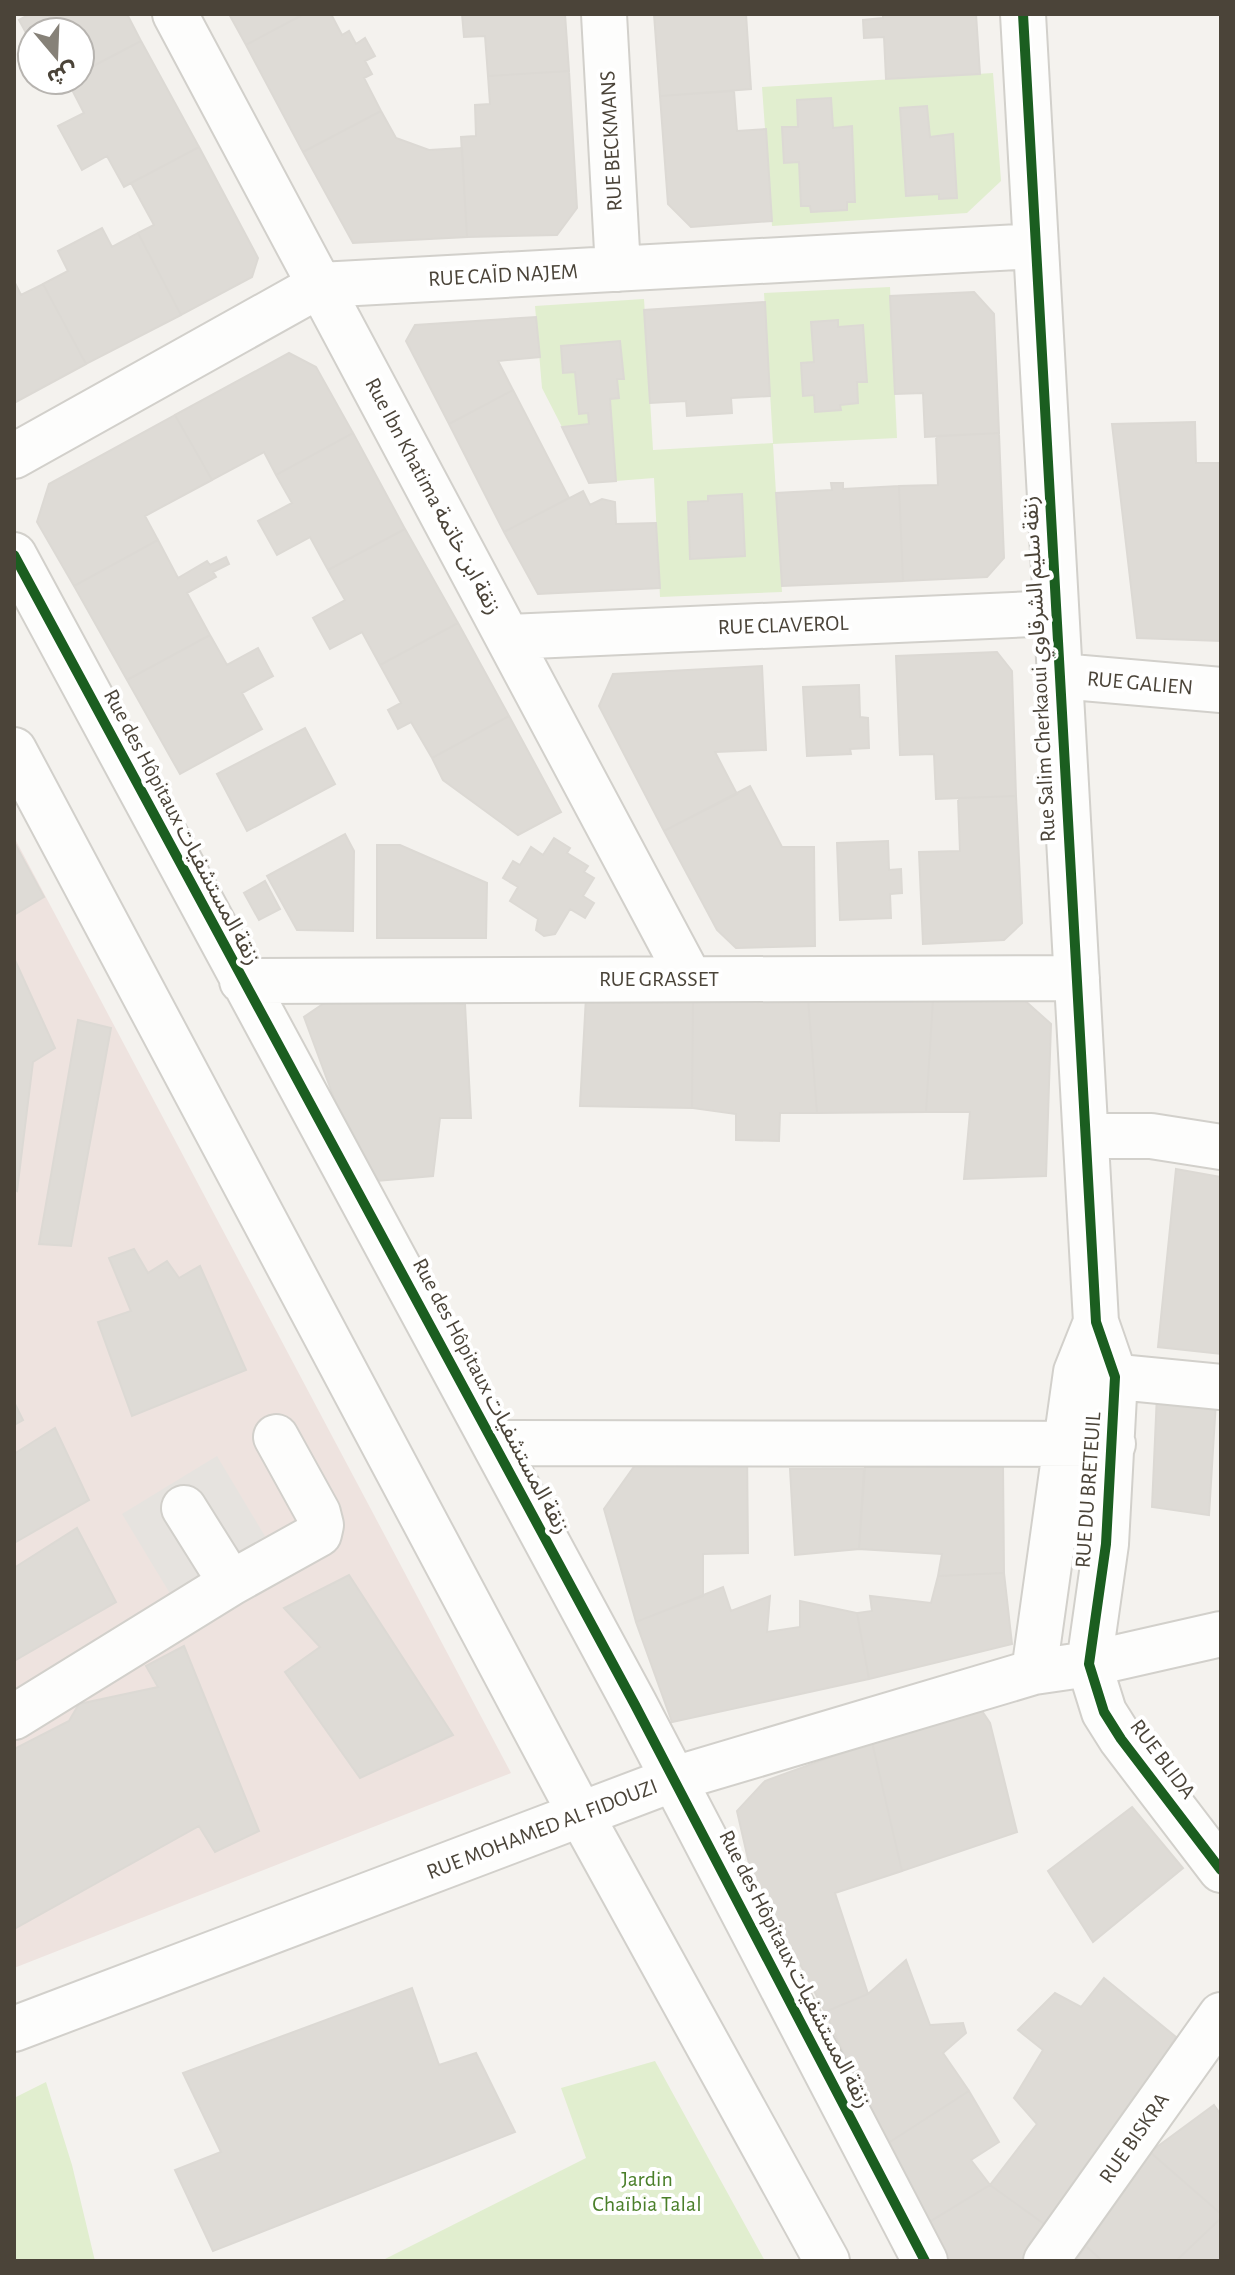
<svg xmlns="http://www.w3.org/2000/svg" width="1235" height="2275" font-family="'Alegreya Sans','Noto Sans Arabic',sans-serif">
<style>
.medical{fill:#eee3df}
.green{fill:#e1eecf;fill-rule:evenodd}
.parking{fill:#e6e3df}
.building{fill:#dedbd6;stroke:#dcd9d4;stroke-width:2}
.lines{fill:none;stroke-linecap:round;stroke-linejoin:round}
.minor-casing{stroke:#d2d0cb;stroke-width:48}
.minor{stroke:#fdfdfc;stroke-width:44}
.cycleway-casing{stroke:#fff;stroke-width:15}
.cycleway{stroke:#1b5e20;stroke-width:10}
.labels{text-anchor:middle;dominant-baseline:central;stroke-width:8;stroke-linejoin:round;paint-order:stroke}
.street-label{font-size:22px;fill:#4b4439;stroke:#fff}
.park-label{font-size:22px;fill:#4a7f2a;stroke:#fff}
</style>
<rect width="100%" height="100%" fill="#f4f2ee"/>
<path class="medical" d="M14 837 511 1773 14 1968Z"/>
<path class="green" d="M993 73 1001 181 967 213 772 226 762 87ZM831 99 833 128 851 126 855 201 811 212 810 206H801L799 162 783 127H798ZM927 106 930 137 952 134 957 198 940 199 939 194 906 196 900 108Z
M890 287 897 438 773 444 782 592 660 597 654 478 616 481 610 399 618 398 617 379H624L620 342 563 373 575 372 579 413H588L589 424 562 427 542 388 535 306 644 299 653 450 773 443 764 293ZM837 320 838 327 862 325 866 382H857L840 405V410L816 412 814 395H803L801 364 814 362 811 322ZM742 494 744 556 690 559 688 502 708 501V496Z
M655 2061 765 2261H368L385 2259 586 2158 561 2088Z
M46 2082 72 2165 95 2261H14V2098Z"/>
<path class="parking" d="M217 1456 284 1568 189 1625 122 1514Z"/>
<path class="building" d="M30 14H127L141 41 80 73V32H32V44L19 20Z
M229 14H304L246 45Z
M304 14H331L342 35 349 31 356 44 365 38 375 56 365 61 372 74 364 78 381 111 303 152 246 45Z
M462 14H565L569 71 488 76 485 36 464 37Z
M654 14H746L751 89 660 96Z
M883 14H976L980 74 886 79 884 37 864 38 863 20 883 18Z
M141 41 199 147 124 187 107 156 82 170 58 126 84 113 67 80H80V73Z
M569 71 577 208 557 235 467 237 461 137 476 136 475 105 490 104 488 76Z
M734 91 737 131 766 129 772 221 691 227 668 204 660 96Z
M831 98 833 128 852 126 855 202H847V210L811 212 810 206H801L799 162 784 163 782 127H798L797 100Z
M927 106 930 137 953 134 957 198 939 199V194L906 196 900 108Z
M381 111 396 138 429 150 462 148 467 237 353 243 303 152Z
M199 147 258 258 252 277 181 315 138 233 154 225 131 183Z
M102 228 112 247 138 233 181 315 86 364 43 284 68 271 58 251Z
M14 281 21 295 43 284 86 364 14 403Z
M974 292 994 314 999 433 925 437 923 393 895 394 890 296Z
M765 302 770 396 731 398 732 413 687 416 686 401 650 403 644 310Z
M536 317 540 357 498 361 513 390 449 424 406 341 415 325Z
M838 320V327L863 325 867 382H857L858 403 840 405 841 410 815 412 814 395 803 396 801 363 814 362 811 322Z
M620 341 624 379H617L619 398 610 399 616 481 589 483 562 427 589 424 588 413 579 414 575 372 563 373 561 346Z
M289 353 316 367 353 433 276 475 264 452 212 480 175 415Z
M513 390 569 498 504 532 449 424Z
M175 415 212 480 145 516 158 540 74 586 37 522 49 484Z
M1195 422 1196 463H1221V641L1137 638 1112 424Z
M353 433 405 529 328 570 310 537 277 555 258 521 292 503 276 475Z
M999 433 1004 558 987 577 903 581 899 486 938 485 936 436Z
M831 483H843V489L899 486 903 581 782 586 776 493 832 490Z
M583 491 590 505 602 499 615 502 616 524 656 523 660 588 538 594 504 532Z
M742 494 745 556 690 559 688 502 708 501V496Z
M405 529 458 623 380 665 362 632 330 649 313 618 345 600 328 570Z
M158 540 178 578 207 561 210 565 226 557 229 564 213 572 216 577 187 593 210 635 127 680 74 586Z
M458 623 509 716 432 758 411 722 398 729 388 710 401 703 380 665Z
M210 635 227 665 258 648 273 676 242 693 262 729 180 774 127 680Z
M997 652 1012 671 1016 796 936 799 934 754 900 755 896 656Z
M762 666 766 750 715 752 737 794 664 831 599 706 613 674Z
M859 685 860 717 868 718 869 748 850 749 851 754 807 756 803 687Z
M509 716 561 812 518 835 443 780 432 758Z
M305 728 335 784 247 831 217 774Z
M750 786 782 847H814L815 946 736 948 717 930 664 831Z
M1016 796 1022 923 1004 940 923 944 919 852 960 851 958 798Z
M345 834 354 851 353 931 297 930 267 876Z
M554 838 570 848 567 853 588 866 584 872 594 878 583 896 594 903 585 918 570 909 555 934 544 936 536 930 538 919 510 901 518 887 503 878 513 861 520 865 531 847 543 855Z
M888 841 889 870 901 869 902 893 890 894 891 918 840 920 837 843Z
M14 842 44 897 14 915Z
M377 845H400L487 883 486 938H377Z
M265 881 280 909 259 920 244 893Z
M14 958 55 1048 33 1062 17 1191 14 1189Z
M339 993 465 1004 471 1118H440L433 1176 365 1182 304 1017Z
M586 997 693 999 692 1108 580 1106Z
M808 998 933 999 926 1112 817 1113Z
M808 998 817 1113H780L779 1141 736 1140V1114L692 1108 693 999Z
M1022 998 1051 1024 1046 1176 964 1179 970 1112H926L933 999Z
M78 1020 111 1028 71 1246 39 1244Z
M1176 1169 1221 1177V1354L1158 1347Z
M134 1249 148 1273 167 1261 179 1278 200 1266 246 1370 132 1416 98 1322 131 1311 109 1258Z
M1157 1394 1216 1401 1209 1515 1152 1507Z
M14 1402 23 1420 14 1425Z
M55 1428 89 1500 14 1543V1454Z
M747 1447 748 1553 703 1554V1596L636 1622 604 1509 643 1454Z
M866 1454 1003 1465 1004 1573 938 1576 942 1554 859 1549Z
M790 1469H864L859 1549 795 1555Z
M77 1528 116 1602 14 1661V1568Z
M1004 1573 1012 1644 869 1679 857 1613 872 1611 870 1596 931 1603 938 1576Z
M349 1575 453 1735 360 1778 285 1672 320 1647 284 1608Z
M723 1587 731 1611 770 1596 767 1632 800 1627V1601L857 1613 869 1679 672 1722 636 1622Z
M184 1646 259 1831 215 1852 199 1826 14 1929V1749L69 1721 79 1704 158 1687 146 1666Z
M982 1711 990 1723 1017 1832 902 1871 872 1742Z
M872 1742 902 1871 835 1893 868 1994 825 2012 750 1868 737 1811 765 1781Z
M1132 1807 1183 1868 1093 1942 1048 1871Z
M906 1960 930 2025 963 2023 966 2033 943 2053 969 2091 885 2145 825 2012 868 1994Z
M1104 1978 1176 2037 1054 2231 990 2185 1037 2124 1014 2098 1043 2050 1018 2030 1055 1993 1081 2007Z
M412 1988 439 2065 476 2053 515 2132 213 2251 175 2170 221 2152 183 2073Z
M969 2091 999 2142 971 2160 990 2185 926 2224 885 2145Z
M1214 2105 1221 2115V2214L1150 2152Z
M1150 2152 1221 2214V2218L1176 2261H1102L1086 2246Z
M990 2185 1054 2231 1034 2261H943L926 2224Z
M1221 2218V2261H1176Z
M1086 2246 1102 2261H1076Z"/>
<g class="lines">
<g class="minor-casing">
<path id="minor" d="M175 14 690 979
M604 14 618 269
M1023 14 1096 1322 1115 1377 1106 1544 1089 1664 1104 1712 1121 1739 1221 1870
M14 456 320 285 1036 246
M14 555 635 1705 925 2261
M509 637 1056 613
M1060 676 1221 690
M14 750 581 1815 827 2261
M242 981 1077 978
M1086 1136H1151L1221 1147
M1088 1374 1221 1387
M494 1443 1113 1444
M231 1583 319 1534 321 1525 318 1513 276 1437
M1034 1672 1076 1372 1096 1322
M14 1717 231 1583 184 1508
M14 2029 674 1779 1034 1672 1089 1664 1221 1634
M1046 2261 1221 2015"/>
</g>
<use href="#minor" class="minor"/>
<g class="cycleway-casing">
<path id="cycleway" d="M1023 14 1096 1322 1115 1377 1106 1544 1089 1664 1104 1712 1121 1739 1221 1870
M14 555 635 1705 925 2261"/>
</g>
<use href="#cycleway" class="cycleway"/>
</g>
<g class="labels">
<g class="street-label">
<text transform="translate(611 141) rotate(-93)">RUE BECKMANS</text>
<text transform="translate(503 275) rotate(-3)">RUE CAÏD NAJEM</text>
<text transform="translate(433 496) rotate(62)">Rue Ibn Khatima زنقة ابن خاتمة</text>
<text transform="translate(783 625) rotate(-2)">RUE CLAVEROL</text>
<text transform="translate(1039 669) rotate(-93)">Rue Salim Cherkaoui زنقة سليم الشرقاوي</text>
<text transform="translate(1140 683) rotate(5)">RUE GALIEN</text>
<text transform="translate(182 827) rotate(62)">Rue des Hôpitaux زنقة المستشفيات</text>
<text x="659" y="979">RUE GRASSET</text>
<text transform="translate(491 1396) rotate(62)">Rue des Hôpitaux زنقة المستشفيات</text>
<text transform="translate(1088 1490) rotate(-86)">RUE DU BRETEUIL</text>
<text transform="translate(1163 1759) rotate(53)">RUE BLIDA</text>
<text transform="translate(542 1829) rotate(-21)">RUE MOHAMED AL FIDOUZI</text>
<text transform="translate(795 1969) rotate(63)">Rue des Hôpitaux زنقة المستشفيات</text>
<text transform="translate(1134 2138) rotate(-55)">RUE BISKRA</text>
</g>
<g class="park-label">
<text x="647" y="2179">Jardin<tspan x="647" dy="25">Chaïbia Talal</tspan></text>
</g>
</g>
<rect width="1235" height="2275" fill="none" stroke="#4b4439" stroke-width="32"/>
<g transform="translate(56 56) rotate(161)"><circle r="38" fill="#ffffff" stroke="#b7b4b0" stroke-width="2"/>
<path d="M0-6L14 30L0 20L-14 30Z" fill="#868178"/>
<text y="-12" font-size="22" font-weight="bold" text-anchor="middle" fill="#4b4439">ش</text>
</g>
</svg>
